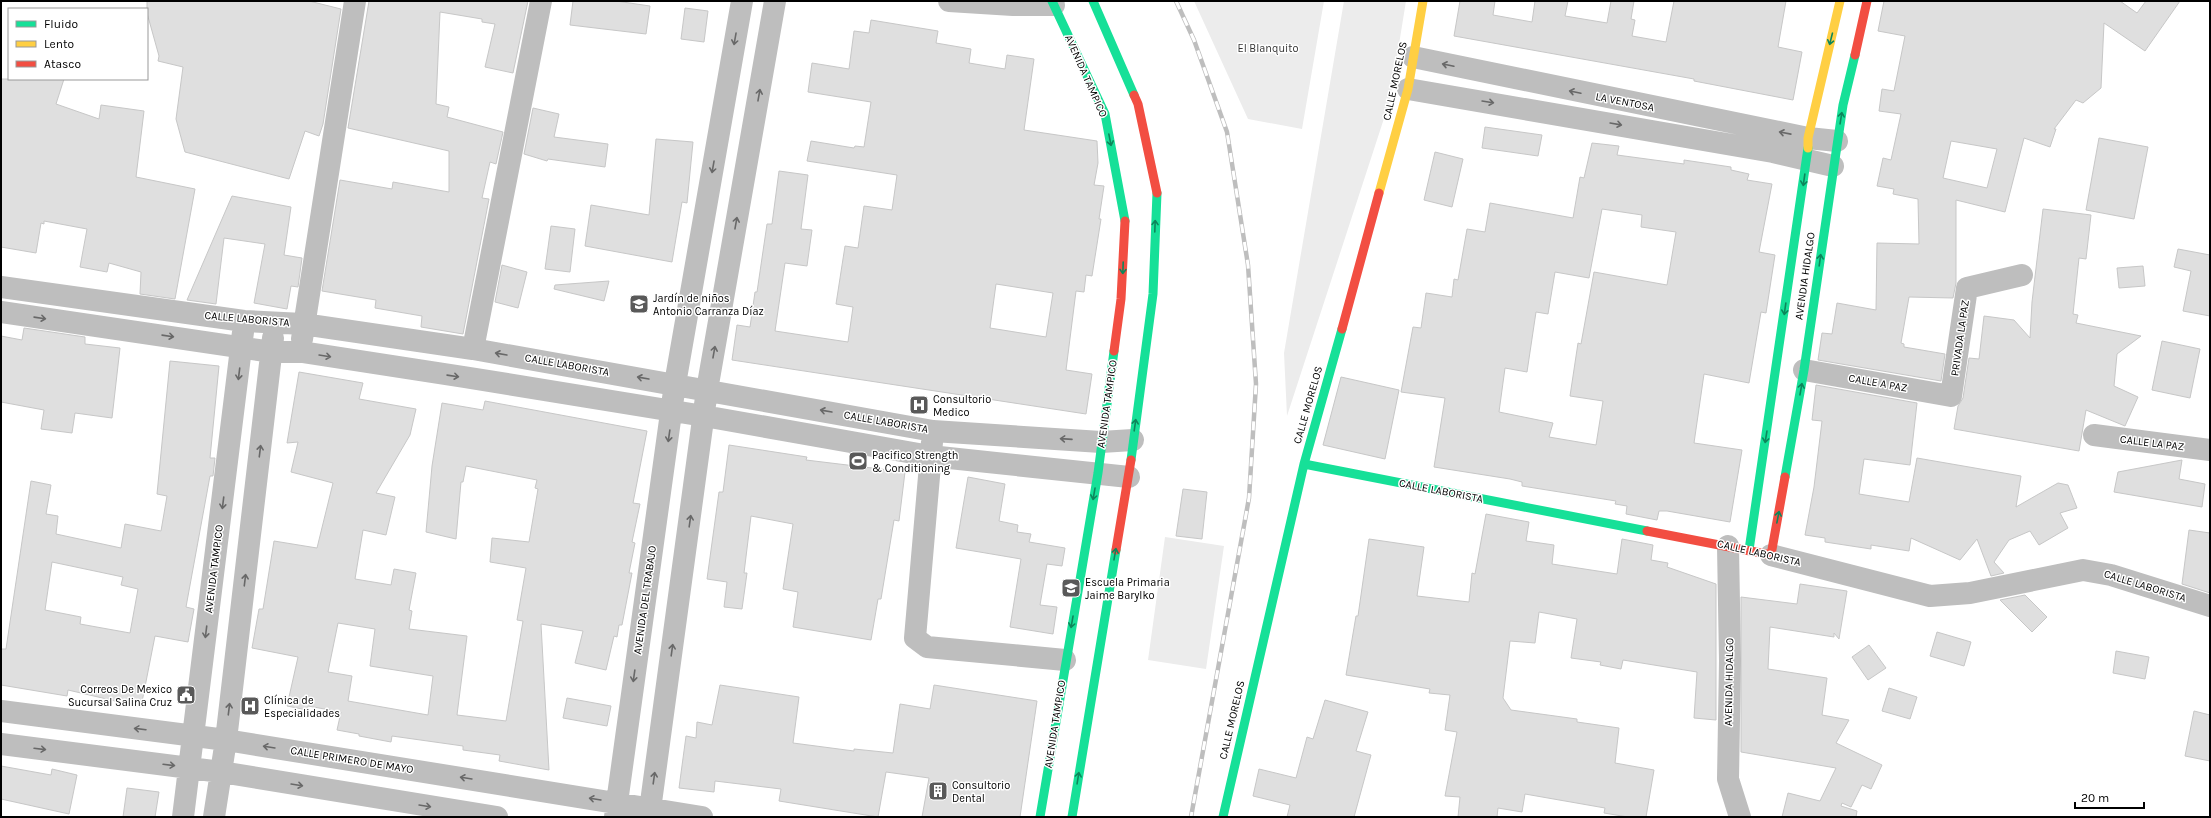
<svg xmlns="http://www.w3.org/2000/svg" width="2211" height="818" font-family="Karla,sans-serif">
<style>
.green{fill:#ececec}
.building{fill:#dfdfdf;stroke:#c7c7c7;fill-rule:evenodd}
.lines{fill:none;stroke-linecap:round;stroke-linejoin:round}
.street{stroke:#bebebe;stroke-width:22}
.fast{stroke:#16e098;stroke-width:9}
.slow{stroke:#ffcf43;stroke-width:9}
.jam{stroke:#f24e42;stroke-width:9}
.rail-casing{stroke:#bebebe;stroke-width:4.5}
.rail{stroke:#fff;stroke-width:3;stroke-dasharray:9;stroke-linecap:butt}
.oneway{stroke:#686868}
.oneway2{stroke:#0d865b}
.labels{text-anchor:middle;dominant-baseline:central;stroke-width:3;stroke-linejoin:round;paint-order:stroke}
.park-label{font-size:11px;fill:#333;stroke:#fff}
.street-label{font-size:11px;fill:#000;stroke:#fff}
.poi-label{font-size:11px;fill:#000;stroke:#fff;text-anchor:start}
</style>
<rect width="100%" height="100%" fill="#fff"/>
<path class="green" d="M1194 1H1324L1302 129 1248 119Z
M1344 1H1406L1390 100 1287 416 1284 353Z
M1165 537 1224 546 1206 669 1148 660Z"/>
<path class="building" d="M147 1H309L341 9 323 124 319 136 305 131 289 179 185 152 176 119 183 67 158 61 159 56 147 13Z
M369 1H528L513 73 485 67 495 24 482 22V19L440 12 436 104 449 107 447 117 503 132 496 164 490 162 482 198 489 199 463 334 421 327 422 316 375 308 376 300 322 291 340 180 392 189 393 182 449 192V151L348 128Z
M573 1H616L650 6 646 34 570 25Z
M1460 1H1495L1493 15 1532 22 1535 1H1568L1565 16 1607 23 1611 1H1634L1631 19 1635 20 1632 36 1666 42 1674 1H1786L1778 47 1802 52 1793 100 1694 81V79L1454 36Z
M1884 1H2120L2137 13 2146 1H2180L2145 51 2104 23 2101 88 2083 103 2076 100 2054 129H2056L2050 147 2024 138 2005 212 1956 200V283L1953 298 1909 297 1901 343 1904 344V347L1945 354 1941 381 1818 360 1822 333 1832 334 1837 303 1876 310 1877 243 1919 244 1918 199 1893 194 1894 189 1877 186 1883 158 1891 160 1901 114 1879 111 1882 89 1894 91 1905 36 1878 31ZM1951 141 1997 149 1987 188 1943 178Z
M685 8 708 11 704 42 681 39Z
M871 20 938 31 936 43 971 49 969 63 1005 69 1007 55 1034 59 1024 130 1097 141 1098 163 1094 185 1104 186 1099 219H1101L1092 276 1086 275 1084 292 1076 291 1066 370 1092 374 1086 414 732 360 737 325 750 327 755 292H757L767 224H772L779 171 808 175 801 229 812 230 807 266 785 263 775 331 848 342 853 307 836 304 845 246 858 248 864 206 892 210 897 175 807 161 811 141 854 148 855 146 864 147 871 102 808 92 812 63 849 69 854 31 869 33ZM996 284 1053 293 1046 337 990 328Z
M1 79H64L56 104 99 119 101 105 144 111 136 177 195 189 175 299 140 294 141 272 109 263 107 272 80 267 87 229 44 221V224L41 223 36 253 1 247Z
M533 108 559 114 554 137 608 144 605 167 548 159 547 161 524 154Z
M1485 127 1542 135 1538 156 1482 148Z
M2099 138 2148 147 2134 219 2086 210Z
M656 139 693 142 687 203 682 202 672 262 585 246 591 205 649 215Z
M1592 143 1619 146 1617 155 1684 164V160L1731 167V170L1749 174 1747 180 1772 184 1759 252 1775 255 1766 313 1761 312 1749 383 1704 374 1694 443 1742 450 1730 522 1667 511H1659L1657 520 1626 514 1627 506 1615 504 1616 501 1522 486V482L1510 479 1434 467 1445 398 1401 392 1413 327 1421 328 1426 293 1452 297 1454 279 1458 280 1467 229 1485 232 1490 203 1573 218 1580 177 1584 178ZM1602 209 1642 215 1641 227 1676 232 1667 285 1594 272 1581 344 1578 343 1570 396 1603 401 1596 445 1549 437 1553 423 1499 412 1505 368 1527 372 1536 312 1548 314 1555 272 1589 278Z
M1435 152 1463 159 1452 207 1424 200Z
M232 196 291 207 284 255 302 258 298 287 291 286 287 309 254 303 265 244 224 238 216 304 187 300Z
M2043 209 2091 215 2086 259 2079 258 2073 314 2078 315 2076 323 2141 336 2117 354 2114 386 2138 397 2125 426 2086 410 2079 451 1954 429 1958 406 1963 398 1969 358 1979 359 1984 316 2014 320 2030 338 2032 302Z
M551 226 575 229 570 272 545 269Z
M2178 249 2210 255V316L2183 311 2191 271 2174 267Z
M502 265 527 272 518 308 495 302Z
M2143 266 2145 286 2119 288 2117 268Z
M609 281 604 301 554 289 555 285Z
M24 328 85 337V344L120 348 112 418 75 413 72 433 41 429 44 410 1 402V336L22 340Z
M2162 341 2200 349 2190 398 2152 390Z
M170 361 219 366 210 458H215L213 476H210L186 607 194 609 188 642 155 636 141 707 68 690 67 696 1 685V649H6L31 481 51 485 46 514 58 516 56 534 121 548 125 524 161 531 167 496 157 494ZM52 562 123 577 121 585 138 589 130 633 80 624 81 617 45 610Z
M299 372 363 383 359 399 416 409 410 435 376 493 395 497 386 535 363 530 355 579 391 585 394 569 416 573 409 610 412 611 409 629 467 636 457 715 506 721 523 621 517 620 526 568 490 562 492 538 529 542 538 489 535 488 537 480 466 466 463 482H461L456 539 426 532 432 466 442 403 483 410 485 401 647 431 633 503 640 504 632 542 635 543 629 573H632L622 625H619L617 637 614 636 606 670 575 663 583 631 541 624 549 770 499 761 500 755 463 750V746L392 736 391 742 359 736V734L337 730 341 712 308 706 307 710 287 706 298 657 252 648 259 609H263L274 541 317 548 333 483 291 472 298 442 287 443ZM338 623 375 629 370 666 433 676 428 715 348 701 352 676 328 672Z
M1341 377 1399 390 1385 459 1323 445Z
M1816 385 1917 403 1910 465 1864 459 1859 494 1909 502 1917 458 2021 476 2016 507 2058 483 2068 485 2077 508 2060 513 2068 528 2039 545 2030 531 2009 540 1994 562 2004 573 1991 576 1977 539 1960 560 1911 538 1909 551 1871 545V549L1825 542V538L1805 535 1814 487 1822 421 1812 420Z
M729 445 807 457 806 460 905 472 899 521 894 520 881 599H878L871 640 793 627 798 592 783 589 793 524 751 516 744 573H747L742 609 724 607 727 582 707 579 719 492H723Z
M2182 460 2179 479 2205 484 2202 507 2114 492 2118 472Z
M968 477 1005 484 999 521 1018 525 1017 532 1031 534 1029 542 1065 548 1062 566 1047 564 1040 605 1057 607 1053 634 1010 627 1021 559 956 548Z
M1183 489 1207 492 1202 539 1176 536Z
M1486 514 1529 522 1526 541 1554 545 1552 564 1617 574 1622 539 1653 545 1651 560 1668 563 1667 567 1716 584V720L1694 718 1697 672 1623 660 1621 669 1600 665 1601 662 1571 658 1577 619 1539 612 1535 643 1510 641 1503 698 1511 710 1577 719V722L1619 728 1615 763 1654 770 1646 817H1628L1604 813 1605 808 1525 794 1522 812 1498 808 1497 817H1458L1460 797 1445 796 1457 732 1445 730 1450 695 1429 693 1430 689 1346 675 1356 616H1358L1369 539 1424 547 1417 596 1469 602 1472 573 1475 574Z
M2189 530 2210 533V593L2182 584Z
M1800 584 1847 591 1839 639 1834 633V637L1770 627 1768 669 1827 678 1822 715 1849 720 1836 743 1882 765 1871 789 1862 785 1851 807 1842 803 1841 806 1857 811 1856 817H1782L1788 793 1820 801 1836 768 1741 752V597L1797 604Z
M2025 595 2047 617 2032 632 2000 600Z
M1937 632 1971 642 1964 666 1930 656Z
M1869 645 1886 668 1868 680 1852 657Z
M2116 651 2149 657 2145 679 2113 673Z
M720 685 799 697 793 743 854 751V749L893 753 900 704 930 709 934 685 1037 701 1020 817H922L929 778 886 772 878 817 779 801 781 789 715 781 714 792 679 788 686 736 696 738 697 722 712 725Z
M1889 688 1917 697 1910 719 1882 711Z
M567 698 611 706 607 726 563 718Z
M1325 700 1368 712 1356 751 1371 755 1354 817H1287L1290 805 1253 796 1259 769 1296 778 1307 737 1313 739Z
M2194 711 2210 715V761L2185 756Z
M1 766 51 775 52 769 77 775 69 814 1 799Z
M127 788 159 792 155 817H123Z"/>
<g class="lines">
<path class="street" d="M949 1 1013 5H1054
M1413 57 1808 138 1837 141
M1408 89 1773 152 1833 166
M1 287 244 321 303 324 473 349 933 431 1101 442 1133 440
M1 312 272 352H302L464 377 704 416 930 456 1129 477
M302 339 355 1
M473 349 541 1
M1804 370 1951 396 1967 288 2022 275
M2094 435 2210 450
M932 442 915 638 927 647 1065 660
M1728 546 1730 661 1728 779 1740 817
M1771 555 1930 596 1970 593 2083 570 2111 575 2210 606
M1 711 226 740 702 817
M1 744 221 772 497 817
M183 817 243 332
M214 817 226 740 273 338
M615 817 675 384 742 1
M649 817 707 390 775 1"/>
<path class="fast" d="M1052 1 1105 114 1125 221
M1093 1 1134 95
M1131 460 1153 294 1157 193
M1304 464 1647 531
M1785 477 1804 370 1843 105 1855 55
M1749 550 1808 148
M1040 817 1098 473 1114 351
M1072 817 1116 550
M1223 817 1304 464 1342 329"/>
<path class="slow" d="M1808 148V138L1840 1
M1379 193 1408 89 1423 1"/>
<path class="jam" d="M1855 55 1867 1
M1134 95 1138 104 1157 193
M1342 329 1379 193
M1114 351 1121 299 1125 221
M1647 531 1771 555 1785 477
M1116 550 1131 460"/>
<g class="rail-casing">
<path id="rail" d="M1176 1 1194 40 1227 132 1248 265 1256 384 1249 498 1191 817"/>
</g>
<use href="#rail" class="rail"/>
</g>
<defs><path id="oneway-shaft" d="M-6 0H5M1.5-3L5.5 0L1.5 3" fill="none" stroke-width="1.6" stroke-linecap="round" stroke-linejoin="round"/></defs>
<g class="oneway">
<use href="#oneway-shaft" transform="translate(735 39) rotate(100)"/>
<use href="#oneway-shaft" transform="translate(1448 65) rotate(-168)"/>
<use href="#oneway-shaft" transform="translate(1575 92) rotate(-168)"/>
<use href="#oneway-shaft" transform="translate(759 95) rotate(-80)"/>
<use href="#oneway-shaft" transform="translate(1488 102) rotate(9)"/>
<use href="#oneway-shaft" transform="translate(1616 124) rotate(10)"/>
<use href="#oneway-shaft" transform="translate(1785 133) rotate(-169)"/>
<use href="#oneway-shaft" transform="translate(713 167) rotate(100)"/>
<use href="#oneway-shaft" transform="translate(736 223) rotate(-80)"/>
<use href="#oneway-shaft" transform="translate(40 318) rotate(8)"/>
<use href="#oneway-shaft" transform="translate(168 336) rotate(8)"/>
<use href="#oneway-shaft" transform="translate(714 352) rotate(-80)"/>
<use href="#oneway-shaft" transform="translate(501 354) rotate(-170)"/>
<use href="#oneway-shaft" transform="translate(325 356) rotate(9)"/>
<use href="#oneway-shaft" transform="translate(239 374) rotate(97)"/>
<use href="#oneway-shaft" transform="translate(453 376) rotate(8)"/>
<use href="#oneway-shaft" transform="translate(643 378) rotate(-170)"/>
<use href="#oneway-shaft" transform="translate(826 411) rotate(-170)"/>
<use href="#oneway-shaft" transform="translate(669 436) rotate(98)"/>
<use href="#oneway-shaft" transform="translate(1066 439) rotate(-176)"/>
<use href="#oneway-shaft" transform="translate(260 451) rotate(-83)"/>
<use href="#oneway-shaft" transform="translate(223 503) rotate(97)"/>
<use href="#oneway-shaft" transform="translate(690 521) rotate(-82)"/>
<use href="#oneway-shaft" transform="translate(245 580) rotate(-83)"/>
<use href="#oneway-shaft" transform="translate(206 632) rotate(97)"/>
<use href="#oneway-shaft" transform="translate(672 650) rotate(-82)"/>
<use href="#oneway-shaft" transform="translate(634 676) rotate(98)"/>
<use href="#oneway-shaft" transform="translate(229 709) rotate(-83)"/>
<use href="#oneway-shaft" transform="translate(140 729) rotate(-173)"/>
<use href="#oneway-shaft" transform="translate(269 747) rotate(-171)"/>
<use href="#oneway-shaft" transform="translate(40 749) rotate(7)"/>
<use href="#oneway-shaft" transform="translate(169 765) rotate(7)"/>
<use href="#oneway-shaft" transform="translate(466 778) rotate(-171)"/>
<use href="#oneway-shaft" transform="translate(654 778) rotate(-82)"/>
<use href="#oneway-shaft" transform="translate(297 785) rotate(9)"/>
<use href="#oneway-shaft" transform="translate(595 799) rotate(-171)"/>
<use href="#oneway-shaft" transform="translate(425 806) rotate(9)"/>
</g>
<g class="oneway2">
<use href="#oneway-shaft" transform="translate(1831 39) rotate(104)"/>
<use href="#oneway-shaft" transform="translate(1841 118) rotate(-81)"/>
<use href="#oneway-shaft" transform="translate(1110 140) rotate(79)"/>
<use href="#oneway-shaft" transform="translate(1804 180) rotate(98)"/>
<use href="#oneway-shaft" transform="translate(1155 226) rotate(-88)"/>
<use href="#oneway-shaft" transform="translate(1820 260) rotate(-82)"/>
<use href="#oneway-shaft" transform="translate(1123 268) rotate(92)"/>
<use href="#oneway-shaft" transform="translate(1785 309) rotate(98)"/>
<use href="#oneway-shaft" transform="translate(1801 389) rotate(-80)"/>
<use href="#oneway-shaft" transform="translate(1135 425) rotate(-82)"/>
<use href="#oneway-shaft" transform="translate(1766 437) rotate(99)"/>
<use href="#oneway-shaft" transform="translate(1094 494) rotate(100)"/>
<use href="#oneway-shaft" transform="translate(1778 517) rotate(-79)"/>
<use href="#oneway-shaft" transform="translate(1115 554) rotate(-80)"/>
<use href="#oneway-shaft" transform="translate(1072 622) rotate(100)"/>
<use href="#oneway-shaft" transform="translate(1078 778) rotate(-81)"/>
</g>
<defs>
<g id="school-square" transform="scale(1)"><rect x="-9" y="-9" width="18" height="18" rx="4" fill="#595959" stroke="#fff"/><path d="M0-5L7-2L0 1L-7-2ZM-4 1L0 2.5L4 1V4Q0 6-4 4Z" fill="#fff"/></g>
<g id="hospital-square" transform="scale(1)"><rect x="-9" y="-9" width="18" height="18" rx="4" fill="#595959" stroke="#fff"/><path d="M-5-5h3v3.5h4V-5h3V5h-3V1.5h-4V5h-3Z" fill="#fff"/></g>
<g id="stadium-square" transform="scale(1)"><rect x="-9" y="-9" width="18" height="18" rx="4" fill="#595959" stroke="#fff"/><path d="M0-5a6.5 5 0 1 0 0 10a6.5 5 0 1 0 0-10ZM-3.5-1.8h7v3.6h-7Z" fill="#fff"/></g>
<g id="civic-square" transform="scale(1)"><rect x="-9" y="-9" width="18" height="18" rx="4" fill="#595959" stroke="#fff"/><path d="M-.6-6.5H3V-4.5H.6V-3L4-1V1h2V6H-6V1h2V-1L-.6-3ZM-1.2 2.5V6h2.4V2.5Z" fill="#fff"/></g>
<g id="building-square" transform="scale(1)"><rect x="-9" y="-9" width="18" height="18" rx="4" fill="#595959" stroke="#fff"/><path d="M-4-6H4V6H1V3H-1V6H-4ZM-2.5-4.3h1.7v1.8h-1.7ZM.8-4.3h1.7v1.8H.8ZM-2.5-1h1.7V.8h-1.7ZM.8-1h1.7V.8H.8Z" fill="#fff"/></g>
</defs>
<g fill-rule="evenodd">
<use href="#school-square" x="639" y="304"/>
<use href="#hospital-square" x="919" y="405"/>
<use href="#stadium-square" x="858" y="461"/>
<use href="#school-square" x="1071" y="588"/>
<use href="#civic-square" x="186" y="695"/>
<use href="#hospital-square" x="250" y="706"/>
<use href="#building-square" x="938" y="791"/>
</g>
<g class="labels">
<g class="park-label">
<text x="1268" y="48">El Blanquito</text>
</g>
<g class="street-label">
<text transform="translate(1086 76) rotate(66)">AVENIDA TAMPICO</text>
<text transform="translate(1395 81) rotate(-78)">CALLE MORELOS</text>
<text transform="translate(1625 102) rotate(11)">LA VENTOSA</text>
<text transform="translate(1805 276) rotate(-82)">AVENDIA HIDALGO</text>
<text transform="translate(247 319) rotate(5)">CALLE LABORISTA</text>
<text transform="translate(1960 338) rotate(-82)">PRIVADA LA PAZ</text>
<text transform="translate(567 365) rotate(10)">CALLE LABORISTA</text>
<text transform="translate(1878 383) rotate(10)">CALLE A PAZ</text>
<text transform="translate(1107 404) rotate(-82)">AVENIDA TAMPICO</text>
<text transform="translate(1308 405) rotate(-74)">CALLE MORELOS</text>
<text transform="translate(886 422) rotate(10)">CALLE LABORISTA</text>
<text transform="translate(2152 443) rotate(7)">CALLE LA PAZ</text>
<text transform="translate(1441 491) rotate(11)">CALLE LABORISTA</text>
<text transform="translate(1759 553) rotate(13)">CALLE LABORISTA</text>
<text transform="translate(214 569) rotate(-83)">AVENIDA TAMPICO</text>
<text transform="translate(2145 586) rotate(17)">CALLE LABORISTA</text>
<text transform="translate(645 600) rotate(-82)">AVENIDA DEL TRABAJO</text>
<text transform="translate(1729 682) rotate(-89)">AVENIDA HIDALGO</text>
<text transform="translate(1232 720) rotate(-77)">CALLE MORELOS</text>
<text transform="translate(1055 724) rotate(-81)">AVENIDA TAMPICO</text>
<text transform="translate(352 760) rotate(9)">CALLE PRIMERO DE MAYO</text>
</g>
<g class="poi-label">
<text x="653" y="298">Jardín de niños<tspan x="653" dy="13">Antonio Carranza Díaz</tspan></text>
<text x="933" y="399">Consultorio<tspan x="933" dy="13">Medico</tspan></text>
<text x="872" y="455">Pacifico Strength<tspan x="872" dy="13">&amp; Conditioning</tspan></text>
<text x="1085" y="582">Escuela Primaria<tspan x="1085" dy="13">Jaime Barylko</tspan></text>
<text x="172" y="689" text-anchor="end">Correos De Mexico<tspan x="172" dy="13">Sucursal Salina Cruz</tspan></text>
<text x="264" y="700">Clínica de<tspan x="264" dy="13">Especialidades</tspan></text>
<text x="952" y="785">Consultorio<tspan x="952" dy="13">Dental</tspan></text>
</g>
</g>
<rect width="2211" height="818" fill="none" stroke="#000000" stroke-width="4"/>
<rect x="8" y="8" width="140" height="72" fill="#ffffff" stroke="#999999"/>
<rect x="16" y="21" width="20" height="6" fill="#16e098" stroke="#999999"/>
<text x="44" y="28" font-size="12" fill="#000000">Fluido</text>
<rect x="16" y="41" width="20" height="6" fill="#ffcf43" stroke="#999999"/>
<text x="44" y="48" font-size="12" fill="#000000">Lento</text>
<rect x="16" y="61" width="20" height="6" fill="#f24e42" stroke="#999999"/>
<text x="44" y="68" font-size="12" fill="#000000">Atasco</text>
<path d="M2075 802v6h69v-6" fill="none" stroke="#000000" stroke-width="2"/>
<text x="2081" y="802" font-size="12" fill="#000000" stroke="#ffffff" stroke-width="3" paint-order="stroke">20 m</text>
</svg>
